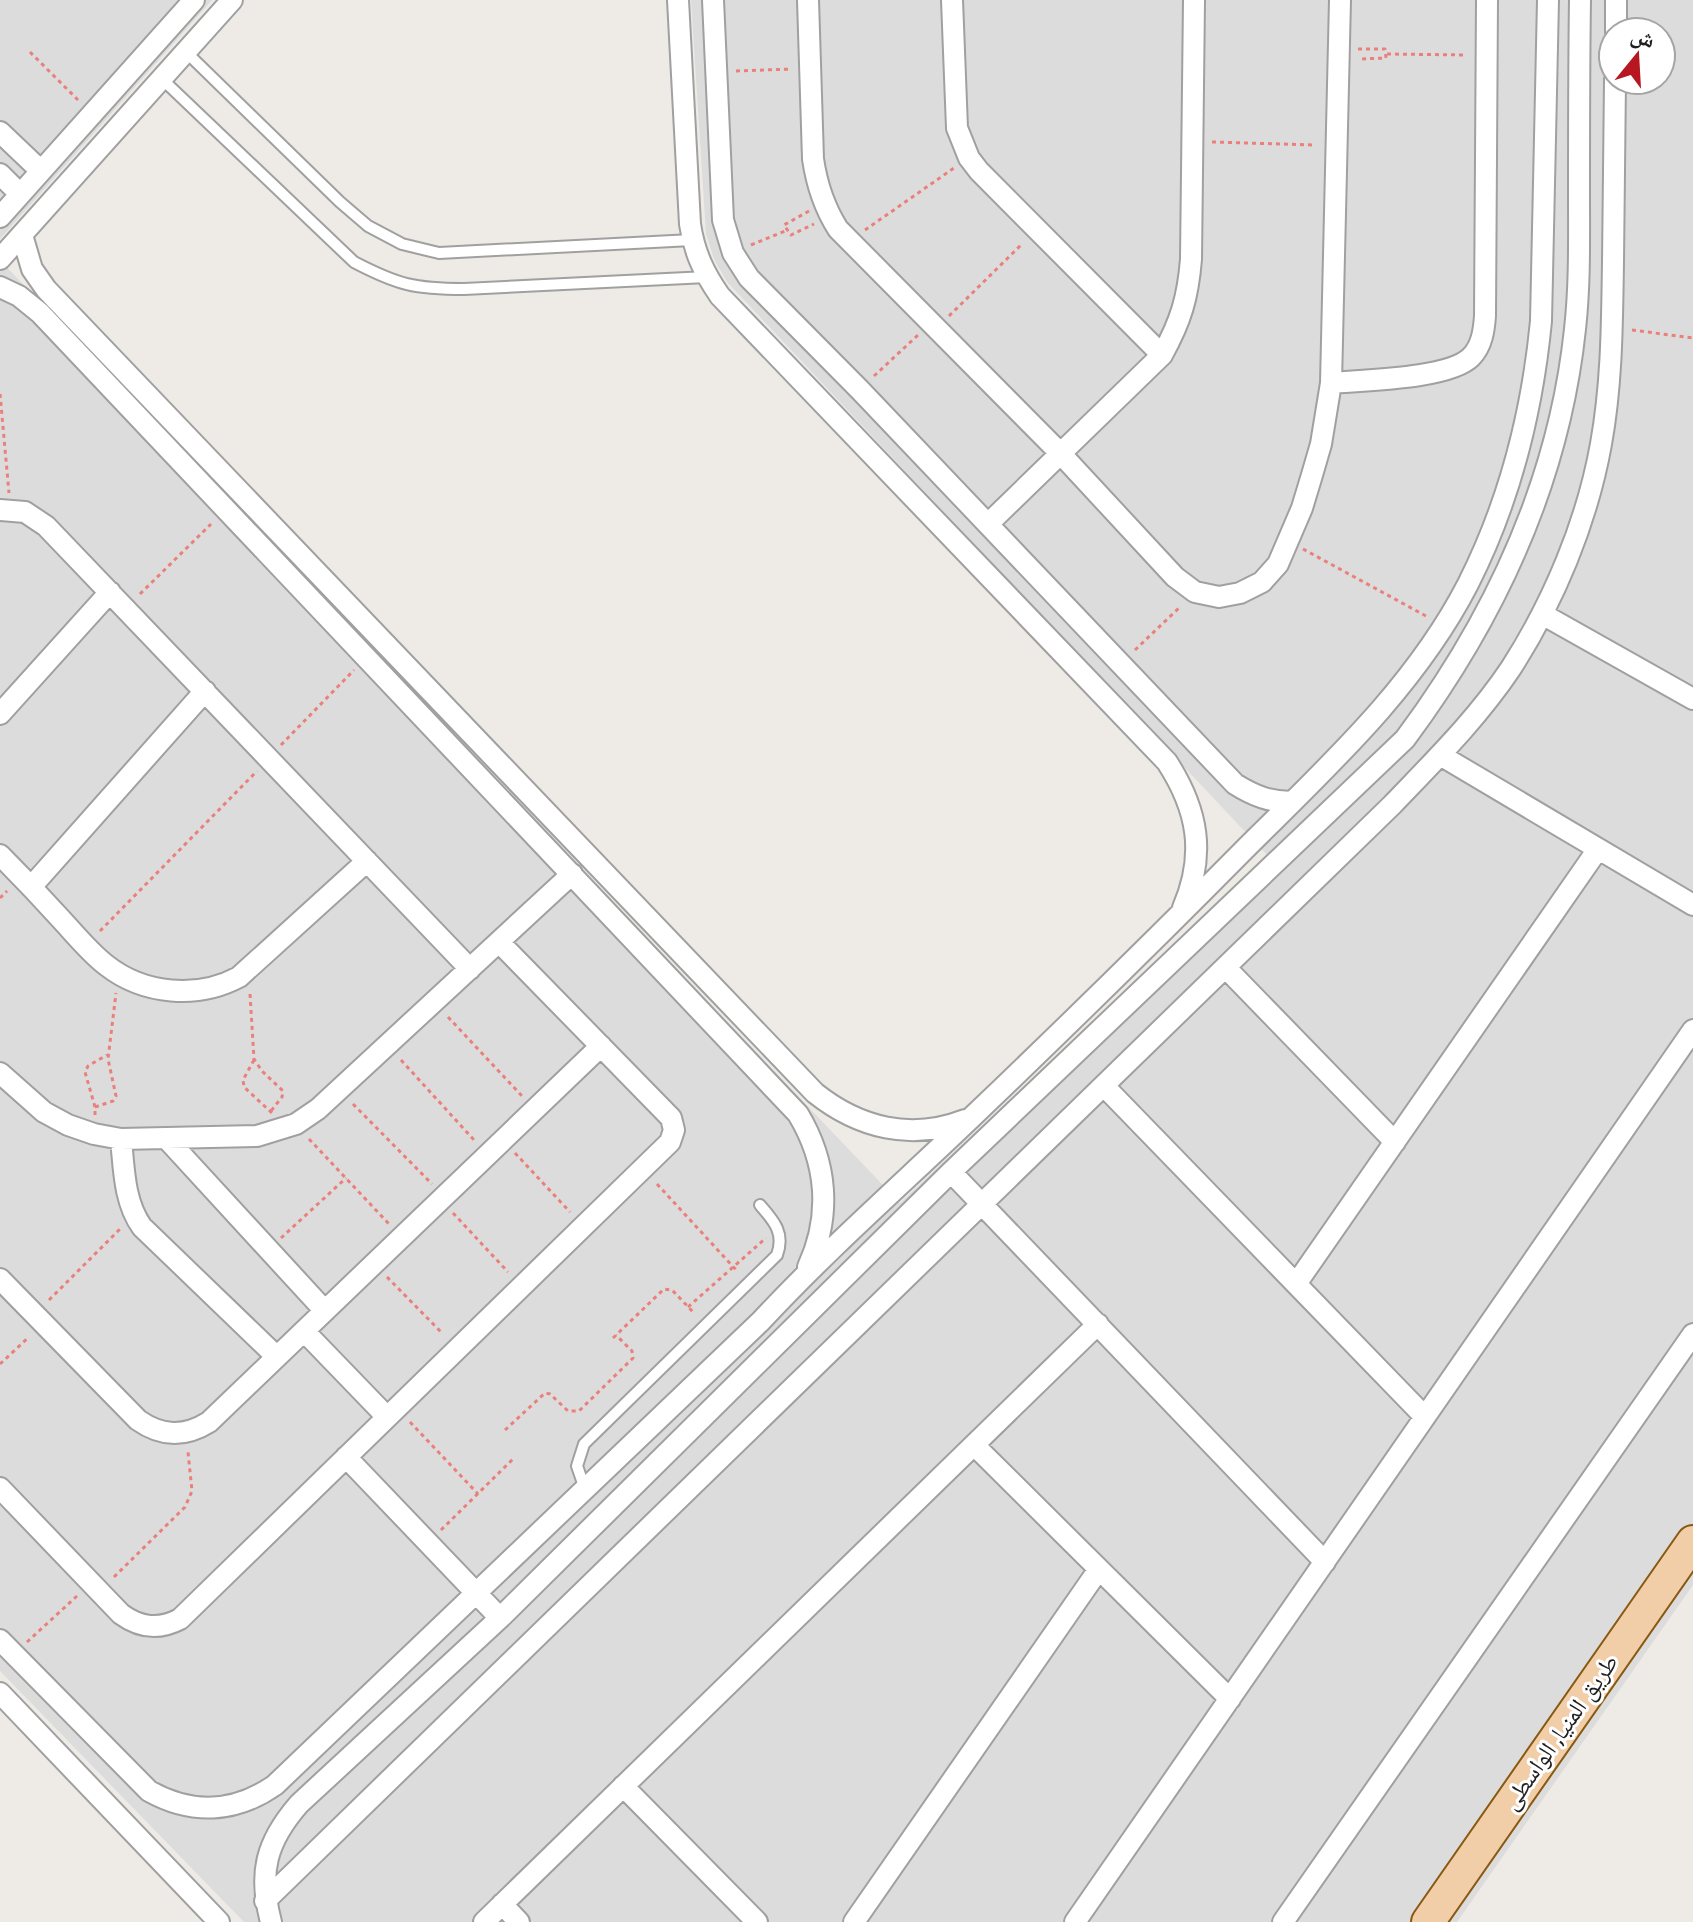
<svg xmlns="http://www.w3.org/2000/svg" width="1693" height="1922" font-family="Roboto,'Noto Naskh Arabic',sans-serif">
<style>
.residential{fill:#dcdcdc;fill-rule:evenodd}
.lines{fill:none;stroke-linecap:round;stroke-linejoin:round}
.service-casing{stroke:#a0a0a0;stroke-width:14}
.minor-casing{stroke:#a0a0a0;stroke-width:24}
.primary-casing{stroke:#885911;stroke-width:36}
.path{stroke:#ea807b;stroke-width:3;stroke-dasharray:4 4;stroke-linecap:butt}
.service{stroke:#fff;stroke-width:10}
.minor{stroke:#fff;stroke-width:20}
.primary{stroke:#f1cda8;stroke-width:32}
.labels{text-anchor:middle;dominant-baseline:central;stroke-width:6;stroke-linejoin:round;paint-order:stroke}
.street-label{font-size:24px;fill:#1f1f1f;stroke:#fff}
</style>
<rect width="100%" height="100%" fill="#eeebe6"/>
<path class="residential" d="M0 0H212L0 239Z
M691 0H1693V1585L1457 1922H244L0 1671V260L900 1203 1268 856 727 282 714 259 706 234ZM1613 32H1661V80H1613Z"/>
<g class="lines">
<g class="service-casing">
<path id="service" d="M186 52 340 202 368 226 402 244 439 253 692 240
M162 79 354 262C398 285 415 289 464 289L707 277
M585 1489 577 1466 584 1444 777 1255C785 1233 774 1221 760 1205"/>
</g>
<g class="minor-casing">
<path id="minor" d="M678 0 690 224C694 252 704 273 720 296L1167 762C1198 810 1206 854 1183 908
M713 0 723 220 733 253 749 278 860 390 1235 784C1254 796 1270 802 1292 802
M808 0 813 159C817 186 824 207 838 229L1061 454 1175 577 1195 592 1219 597 1240 593 1262 582 1278 564 1302 508 1312 475 1321 444 1331 383 1340 0
M952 0 957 128 969 158 979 171 1162 355
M1616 32V0
M0 132 41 171
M0 174 20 194
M0 217 194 0
M22 235 32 269 46 289 815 1093C859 1128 911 1141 965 1120
M0 259 232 0
M0 287 19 296 40 313 798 1114C827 1162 832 1215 808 1267
M1331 383C1364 380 1449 379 1471 357 1482 346 1484 330 1485 316L1487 0
M0 510 25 512 46 526 470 969
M988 524 1162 355C1181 321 1188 297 1191 259L1194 0
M1542 614 1693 699
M0 714 110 592
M1440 755 1693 905
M0 855C20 875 40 896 59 917 74 933 89 952 106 965 144 995 198 999 239 977L367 861
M31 887 205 691
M1226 968 1395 1142
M0 1073 44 1112 68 1125 94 1134 121 1139 257 1136 296 1124 318 1109 572 874
M1104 1086 1425 1417
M166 1138 325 1311
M121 1139C124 1169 124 1202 142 1227L277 1357
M951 1172 1325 1562
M0 1279 138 1420C162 1437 185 1437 209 1422L601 1046
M1296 1284 1598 849
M304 1331 387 1417
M974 1445 1230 1699
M346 1457 500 1618
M0 1488 121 1614C140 1628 159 1630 180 1619L670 1142 674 1130 671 1118 499 942
M0 1640 149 1791C192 1815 235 1813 275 1785L761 1321C828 1249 901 1185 972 1117 1063 1030 1153 942 1242 852 1325 769 1414 689 1468 584 1510 501 1532 414 1541 321L1548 0
M0 1693 219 1922
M623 1786 757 1922
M265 1901 1392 805C1434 761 1477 719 1511 668 1554 601 1587 522 1601 444 1612 383 1612 323 1613 262 1614 201 1614 141 1615 80
M502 1904 519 1922
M271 1922C258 1873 266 1842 299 1804L500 1618 951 1172 1405 739C1495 618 1559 481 1575 329 1580 284 1579 239 1579 195 1579 130 1579 65 1580 0
M484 1922 1098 1324
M854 1922 1099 1569
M1075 1922 1693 1030
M1283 1922 1693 1334"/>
</g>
<g class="primary-casing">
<path id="primary" d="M1428 1922 1693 1542"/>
</g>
<path class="path" d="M1358 49H1385L1386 58 1359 59
M30 52 78 100
M1387 54 1467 55
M736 71 792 69
M1212 142 1316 145
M809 211 784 225 791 235 814 224
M865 230 954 168
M751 245 785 231
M949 316 1023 243
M1632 330 1693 338
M874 376 918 335
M0 394 9 493
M1303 549 1426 616
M140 594 211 524
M1135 650 1181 606
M281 745 354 670
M0 898 7 891
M100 931 257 771
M250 994 254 1059 262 1071 283 1091 282 1097 271 1111
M448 1017 522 1096
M254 1060 243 1080 244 1087 272 1113
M401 1060 474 1140
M353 1104 432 1184
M95 1107 113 1101 116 1096 108 1059 116 993
M95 1115V1107L85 1072 88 1066 107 1055
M309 1139 389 1224
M515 1153 570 1212
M657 1184 738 1272
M453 1213 508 1272
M281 1238 346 1178
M387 1277 443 1334
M49 1300 120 1229
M688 1307 766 1238
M613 1338 664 1289 672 1290 695 1314
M0 1364 29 1337
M410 1422 478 1494
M505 1430 545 1393 550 1394 568 1411H579L633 1358 632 1351 616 1335
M441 1530 515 1457
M114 1577 185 1507 192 1491 188 1452
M27 1642 77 1596"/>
<use href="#service" class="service"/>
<use href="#minor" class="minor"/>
<use href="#primary" class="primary"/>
</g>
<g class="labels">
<g class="street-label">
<text transform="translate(1560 1732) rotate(-55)">طريق المنيا, الواسطى</text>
</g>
</g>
<g transform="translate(1637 56) rotate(18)"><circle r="38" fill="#ffffff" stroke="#a5a5a5" stroke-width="2"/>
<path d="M0-6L14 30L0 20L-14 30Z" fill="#b61721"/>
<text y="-12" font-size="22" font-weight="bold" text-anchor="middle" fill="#1f1f1f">ش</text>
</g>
</svg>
